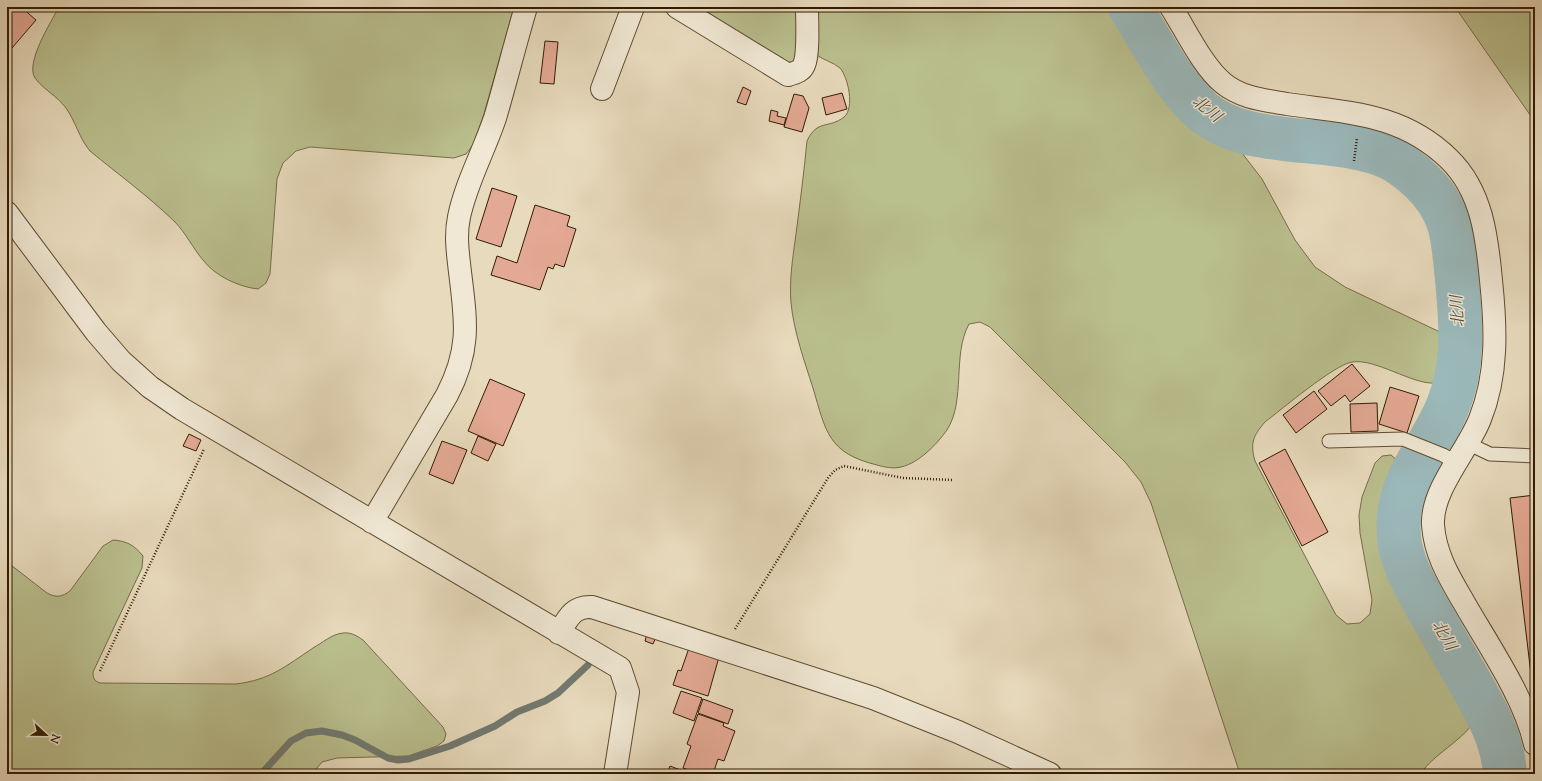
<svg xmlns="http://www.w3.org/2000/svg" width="1542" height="781" font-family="'Sorts Mill Goudy','Noto Serif JP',serif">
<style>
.green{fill:#babf8e;stroke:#766d48}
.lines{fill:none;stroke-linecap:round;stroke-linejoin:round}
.stream{stroke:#717a71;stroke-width:7}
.river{stroke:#9bb9bb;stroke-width:44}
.building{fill:#e4a994;stroke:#311b02}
.service-casing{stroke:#5f4b31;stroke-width:15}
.minor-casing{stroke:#5f4b31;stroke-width:24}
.path{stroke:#311b02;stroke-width:2.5;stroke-dasharray:1 2;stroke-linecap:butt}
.service{stroke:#f0e8d4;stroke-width:13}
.minor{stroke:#f0e8d4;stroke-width:22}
.labels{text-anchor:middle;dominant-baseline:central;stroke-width:3;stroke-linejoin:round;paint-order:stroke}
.water-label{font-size:16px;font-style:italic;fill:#514a3a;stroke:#f0e8d4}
</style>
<rect width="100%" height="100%" fill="#e8dbbd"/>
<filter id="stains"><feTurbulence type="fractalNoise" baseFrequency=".005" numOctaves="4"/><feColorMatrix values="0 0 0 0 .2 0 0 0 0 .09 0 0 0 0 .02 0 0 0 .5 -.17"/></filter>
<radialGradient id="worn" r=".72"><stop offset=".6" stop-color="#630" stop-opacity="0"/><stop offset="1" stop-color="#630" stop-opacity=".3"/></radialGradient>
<path class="green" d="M59 7H514L484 114 473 145 466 154 454 158 310 147 296 151 283 163 277 179 270 274 266 283 258 289C239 287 215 276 203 260 192 247 186 233 174 221 148 196 118 174 90 151 79 138 76 122 66 108 57 96 43 89 35 78 25 63 51 22 59 7Z
M690 7H800L798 56 794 66Z
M814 7H1119L1173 92 1193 116 1215 130 1242 153 1262 179 1295 240 1315 267 1345 287 1440 332C1447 339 1450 343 1451 353 1452 359 1450 366 1448 371 1445 376 1442 382 1435 383 1413 385 1375 358 1352 362 1334 365 1282 409 1265 422 1253 436 1250 443 1255 461L1336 615 1347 624 1360 623 1370 614 1372 600 1360 533 1359 515 1362 497 1375 463 1382 456 1391 455 1398 461 1400 469 1390 509V538L1396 566 1408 592 1472 705C1473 708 1475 711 1475 714 1477 733 1430 755 1421 774H1240L1151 503 1141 482 1125 462 990 327 980 322 969 324C952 355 966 400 947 430 937 444 919 463 901 467 893 469 884 467 877 465 828 453 826 432 813 388 804 360 794 332 791 303 789 280 793 256 796 234 800 203 804 172 807 141 817 119 829 129 844 117 855 108 848 77 840 68 833 62 823 60 815 54Z
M1455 7H1535V122Z
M113 540C127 541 134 545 143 556L142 568 93 672C93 678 94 681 100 683L236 684C270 680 286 666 313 648 322 643 332 634 343 633 351 632 357 636 363 640L443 727 446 734 444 741 437 746 408 756 337 758 322 762 312 774H7V562L47 593C56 598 62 597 70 591L103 546Z"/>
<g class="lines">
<path class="stream" d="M261 774 291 741 306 733 322 731 342 735 355 740 388 758 398 760 409 759 450 746 495 726 517 712 545 701 558 693 588 665"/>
<path class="river" d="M1130 7C1150 38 1171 82 1198 107 1243 152 1334 132 1390 158 1402 164 1412 172 1422 182 1434 193 1444 209 1449 224 1454 241 1455 261 1457 279 1461 323 1465 365 1447 408 1428 453 1394 483 1399 537 1401 562 1415 585 1427 607 1440 630 1453 653 1467 677 1484 707 1503 738 1505 774"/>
</g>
<path class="building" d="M7 7H15L19 10 21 7 36 20 12 48 7 45Z
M545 41 558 42 554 84 540 83Z
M743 87 751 91 746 105 737 102Z
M842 93 847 109 826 115 822 98Z
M794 94 803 96 809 108 802 132 784 127Z
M771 110 778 112 777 116 786 118 784 125 769 121Z
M492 188 517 196 501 247 476 239Z
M535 205 570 216 567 226 576 229 564 267 555 264 553 269 548 267 540 290 491 275 497 256 517 263Z
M1352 364 1370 386 1350 402 1345 395 1331 406 1318 391Z
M490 379 525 394 503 446 468 431Z
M1390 387 1419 396 1407 433 1379 424Z
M1314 391 1327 409 1296 433 1283 415Z
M1377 403 1378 431 1351 432 1350 404Z
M189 434 201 440 196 451 183 446Z
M478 436 496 444 488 461 471 453Z
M442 441 467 450 453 484 429 474Z
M1285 449 1328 532 1302 546 1259 463Z
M1535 495V682L1532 683 1510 498Z
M647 634 656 637 653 644 645 641Z
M689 648 719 657 708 696 673 685 678 670 681 671Z
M681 691 702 698 694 721 673 713Z
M703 699 733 710 728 724 698 713Z
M698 714 724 723 723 726 735 731 724 761 718 759 713 774H700L683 768 691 746 687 744Z
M670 766 691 774H667Z"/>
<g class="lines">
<g class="service-casing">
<path id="service" d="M1329 441 1403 439 1443 455 1457 463
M1469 444 1490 454 1535 456"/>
</g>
<g class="minor-casing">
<path id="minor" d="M677 7 788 75C794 73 801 72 804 65 809 54 807 21 807 7
M1171 7C1185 29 1203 67 1223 83 1241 98 1264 100 1287 104 1348 113 1402 113 1449 159 1482 191 1487 237 1491 280 1496 328 1498 374 1480 419 1467 452 1431 490 1433 525 1435 554 1449 577 1463 601 1488 645 1524 696 1535 744
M602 89 633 7
M7 213 96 332 121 361 150 387 182 409 620 668 628 692 615 774
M372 522 447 395C471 349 466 321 460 272 458 254 455 236 459 217 466 183 484 151 495 118 506 81 515 44 526 7
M559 633C568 618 573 606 592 607L873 698 958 732 1050 774"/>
</g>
<path class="path" d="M1354 161 1357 138
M735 629 828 478 835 470 844 466 903 478 954 480
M100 671 204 449"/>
<use href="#service" class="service"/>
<use href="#minor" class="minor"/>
</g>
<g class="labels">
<g class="water-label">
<text transform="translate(1206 110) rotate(39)">北川</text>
<text transform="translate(1459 311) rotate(-94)">北川</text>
<text transform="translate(1443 636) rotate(60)">北川</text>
</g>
</g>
<rect width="1542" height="781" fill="none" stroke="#e8dbbd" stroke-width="24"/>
<rect x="8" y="8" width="1526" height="765" fill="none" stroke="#311b02" stroke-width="2"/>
<rect x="12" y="12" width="1518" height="757" fill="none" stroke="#311b02"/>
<g transform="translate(46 735) rotate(112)" stroke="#f0e8d4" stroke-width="3" paint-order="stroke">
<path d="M0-3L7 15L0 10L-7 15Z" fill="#311b02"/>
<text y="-6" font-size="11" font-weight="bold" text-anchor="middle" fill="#311b02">N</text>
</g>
<rect width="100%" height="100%" filter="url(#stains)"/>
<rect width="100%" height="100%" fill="url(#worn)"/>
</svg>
